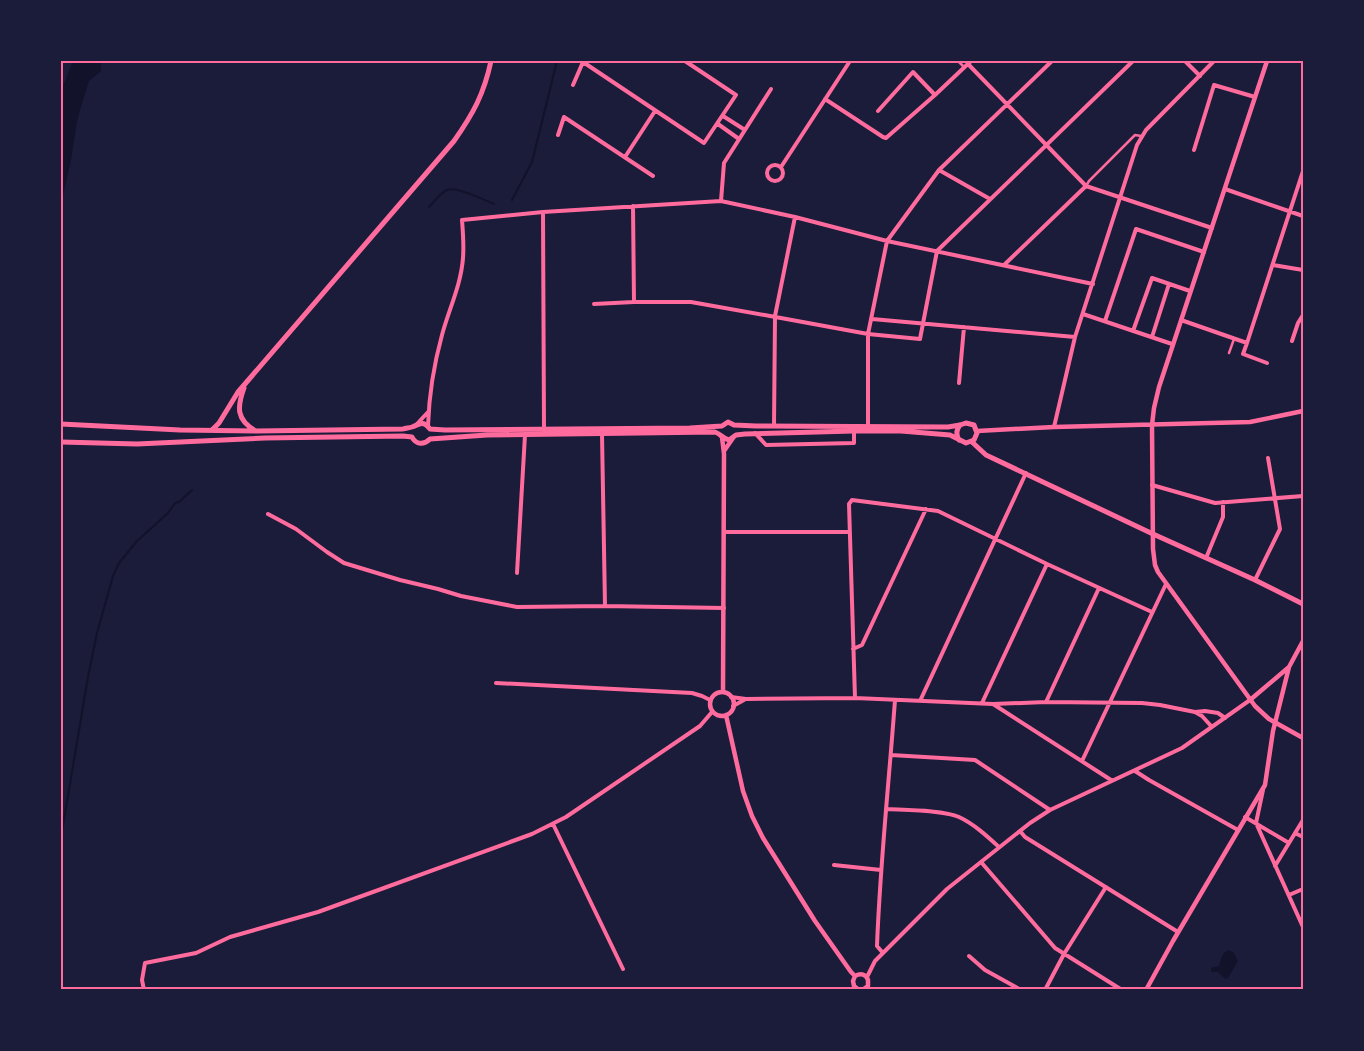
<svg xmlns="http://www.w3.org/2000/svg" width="1364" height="1051" font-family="Poppins,sans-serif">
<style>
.water{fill:#12122b}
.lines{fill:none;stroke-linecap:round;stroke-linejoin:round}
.stream{stroke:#12122b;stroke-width:2}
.pedestrian{stroke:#ff6b9d;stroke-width:2.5}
.minor{stroke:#ff6b9d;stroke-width:4}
.tertiary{stroke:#ff6b9d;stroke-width:4.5}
.secondary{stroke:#ff6b9d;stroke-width:5}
.neatline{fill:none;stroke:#ff6b9d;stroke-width:2}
</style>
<rect width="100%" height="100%" fill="#1b1b3a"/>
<path class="water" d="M73 61H101V71L89 81 83 100 77 121 71 160 61 204V91Z
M1229 950 1234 953 1238 961 1228 978 1225 979 1218 972H1212L1211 970V968L1219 966C1221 960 1222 952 1229 950Z"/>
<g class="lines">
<path class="stream" d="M512 200 532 162 557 61
M429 207C434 202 440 193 447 190 457 186 484 200 494 204
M61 837 88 677 97 633 113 576 119 563 137 541 168 513 175 503 179 502 192 490"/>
<path class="pedestrian" d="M958 61 964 67
M1086 186 1089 181 1135 135 1141 136
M1229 353 1234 339"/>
<path class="minor" d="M1185 61 1200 76
M968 64 1086 186 1212 228
M573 85 583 62 704 143 736 95 685 61
M825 99 883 137 886 138 935 95 971 61
M878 111 913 72 935 95
M723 116 745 130
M718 124 739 139
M558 135 564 117 653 176
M1194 150 1214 85 1255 97
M625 157 655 111
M767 173a8 8 0 1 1 16 0a8 8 0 1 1-16 0Z
M781 167 850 61
M939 170 990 199
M1225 189 1303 216
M721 201 724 163 771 89
M633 206 634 302
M543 212 544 428
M1004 265 1086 186
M1273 265 1303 270
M594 304 634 302H691L770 316 868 334 920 339 937 251 1133 61
M1083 314 1172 344
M872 319 1075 337
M1181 320 1247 343 1303 171
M1105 321 1136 229 1204 252
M1133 331 1152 278 1190 291
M1152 337 1169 284
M1292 341 1298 323 1303 315
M1247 343 1243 354 1267 363
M959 383 964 327
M417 424 429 411
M428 426C429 396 434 364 442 335 449 309 461 285 463 258 464 245 463 232 462 220L543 212 721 201 795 217 887 241 1093 284
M774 426 775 316 795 217
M868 426V334L887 241 939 170 1052 61
M1054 427 1075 337 1137 145 1146 130 1214 61
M755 433 766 445 854 443V431
M602 434 605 606
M1152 485 1215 503 1303 496
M268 514 296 529 327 552 344 563 400 580 438 589 461 596 517 607 605 606 724 608
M724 532H850
M1206 558 1223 517V502
M517 573 525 435
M1255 580 1280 529 1268 458
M853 649 862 645 926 509
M496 683 692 693 702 696 710 700
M731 697 746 699 855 698 993 704 1046 702 1142 703 1160 705 1195 712 1205 711 1218 713 1225 718
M855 698 849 504 852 500 938 511 1047 564 1152 612
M920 701 1026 473
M1046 702 1099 588
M982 703 1047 564
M993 704 1111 780
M733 706 744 700
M1195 712 1202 716 1212 727
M891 755 975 760 1050 810
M1082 761 1166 584
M1135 771 1149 780 1238 830
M886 809C904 810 944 810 959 817 974 824 987 836 999 847
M1245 817 1289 843
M1256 823 1303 927
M1256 823 1263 790
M553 824 623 969
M1020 831 1025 837 1178 932
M1295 833 1303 837
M981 862 1055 948 1122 990
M834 865 881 870
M1275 866 1303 820
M1289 895 1303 889
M883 953 877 946C880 864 889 782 895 700
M969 956 985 970 1021 990
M867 977 875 961 947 889 1030 823 1050 810 1182 748 1250 700
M144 990 142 980 145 963 196 953 230 937 318 912 532 834 566 817 700 726 712 712
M1045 990 1064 954 1106 887"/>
<path class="tertiary" d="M1267 61 1159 387 1154 408 1152 425 1153 549 1155 565 1158 572 1255 706 1269 719 1303 738
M977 431 1054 427 1250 422 1303 411
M722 437 724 454 723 692
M724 451 733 438
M710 704a12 12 0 1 1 24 0a12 12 0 1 1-24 0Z
M1250 700 1289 667
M726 715 743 791 752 816 763 838 815 921 851 972 855 976
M859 990 854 986 853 981 855 976C861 973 866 974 868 980V986L862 990
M1146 990 1173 941 1265 785 1273 731 1289 667 1303 641"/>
<path class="secondary" d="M244 388C237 407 236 420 256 431
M61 424 180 430 256 431 403 429C406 428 409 428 412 427 420 424 423 420 430 429L445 430 690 428 722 426 728 422 734 425 756 426 948 427 960 425 966 423 974 425 977 433 974 440 966 443 950 435 901 431H854L745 434 736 435 729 440C723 439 721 434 715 432L487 435 430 439C424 445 416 445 412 437L403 436 265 438 137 444 61 442
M212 430 219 423 238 392 251 377 454 141C473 114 484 94 491 61
M959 440C956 435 956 430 960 425
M972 442 986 455 1153 534 1255 580 1303 604"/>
</g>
<rect width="1364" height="1051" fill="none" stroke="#1b1b3a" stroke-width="125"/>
<rect x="62" y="62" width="1240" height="926" class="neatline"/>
</svg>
